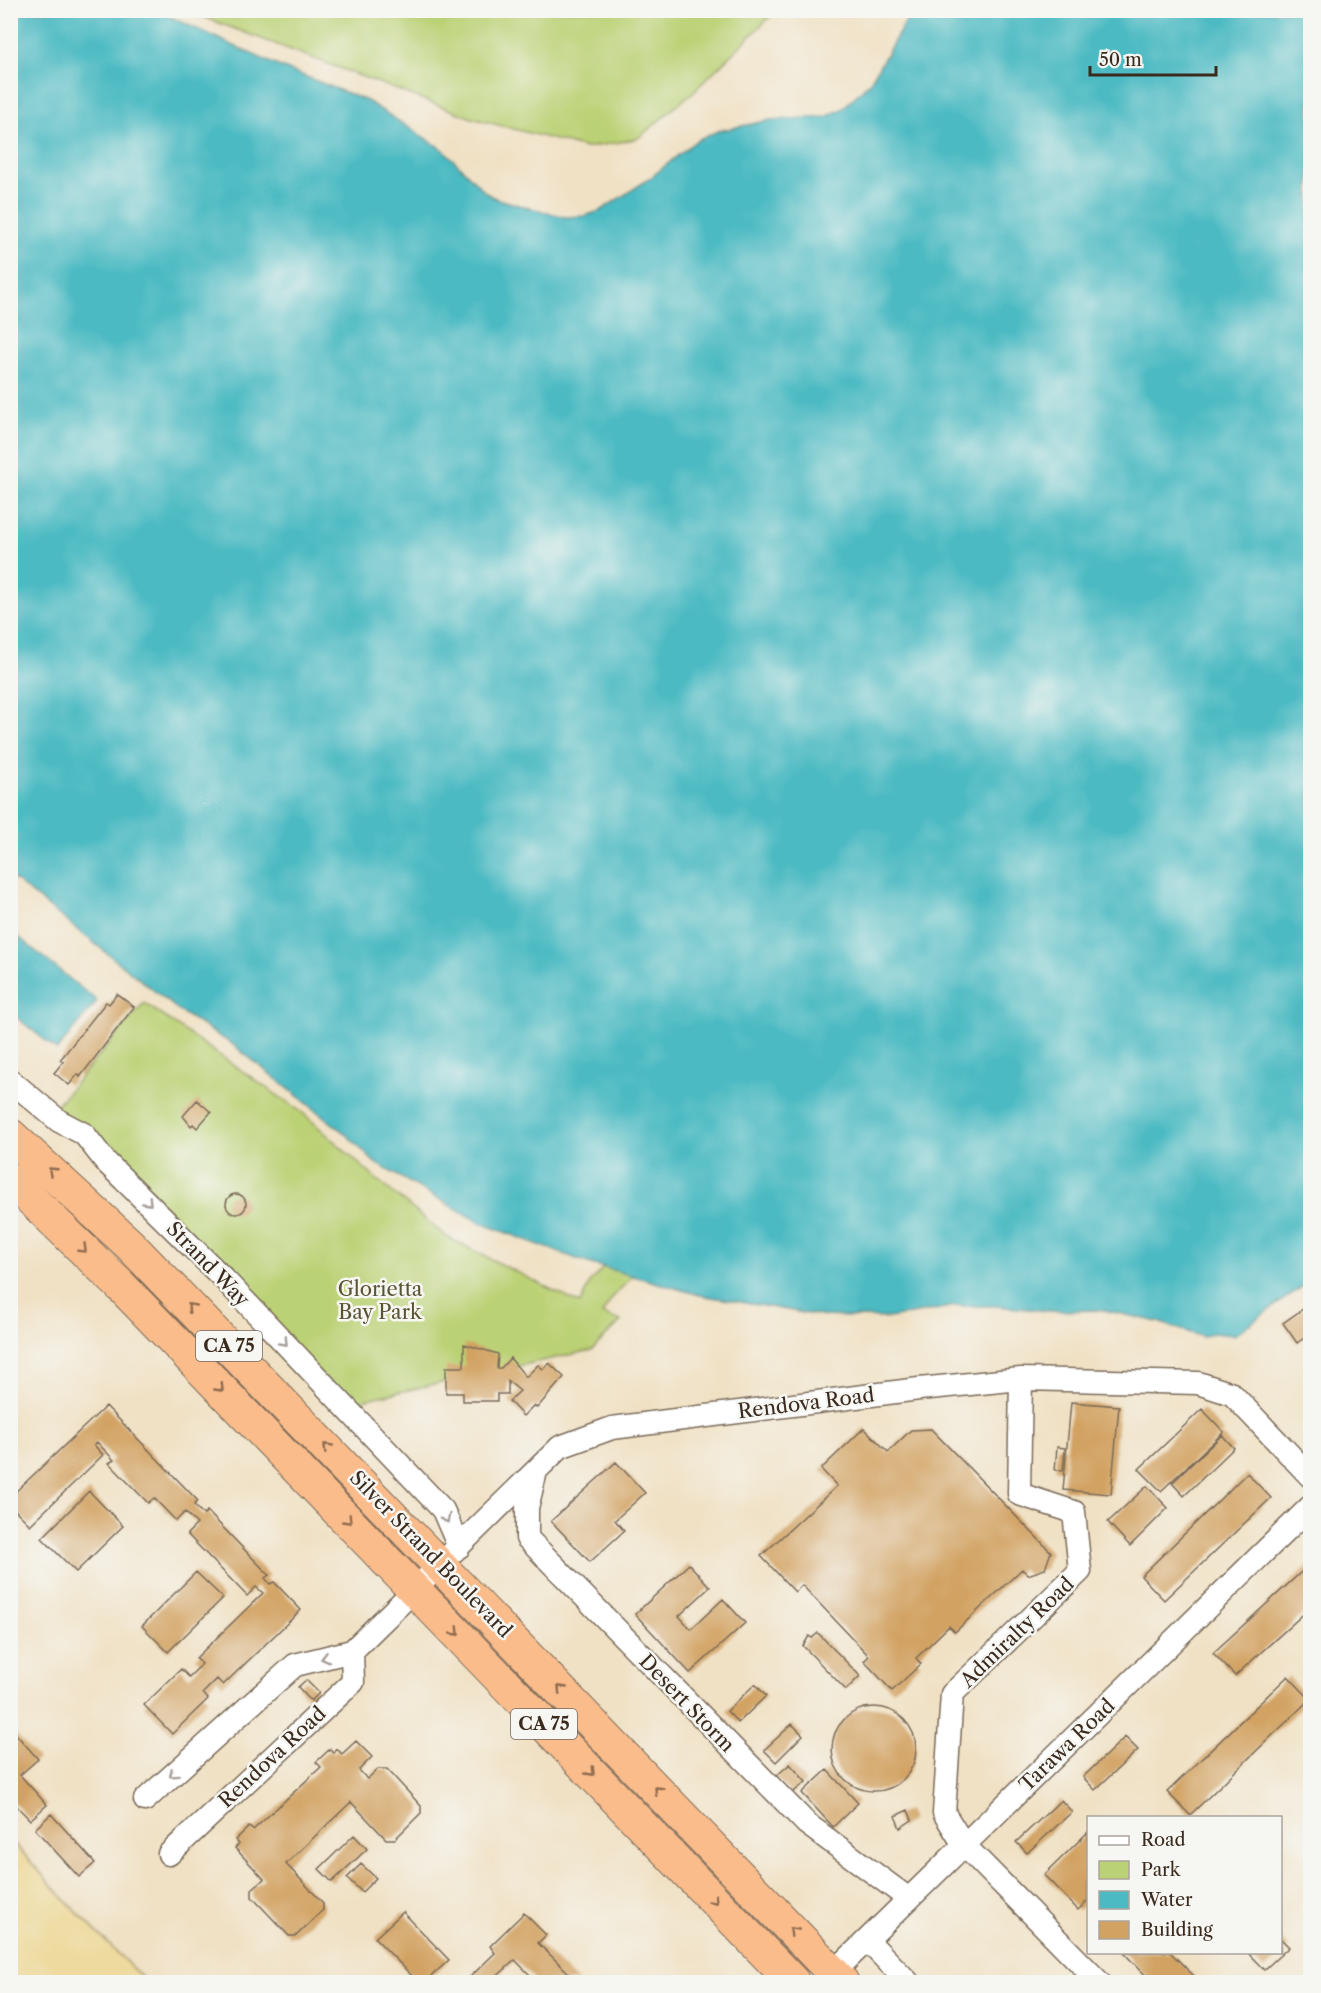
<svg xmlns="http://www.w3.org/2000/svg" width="1321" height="1993" font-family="'Libre Caslon Text',serif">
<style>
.green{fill:#bbd175;stroke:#7b7e4a;stroke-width:1.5}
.sand{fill:#eeda9e;stroke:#94825e;stroke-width:1.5}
.water{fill:#4cbac2;stroke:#447270;stroke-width:1.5}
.building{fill:#d2a262}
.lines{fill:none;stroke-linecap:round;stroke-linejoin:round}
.minor-casing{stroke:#7a6a58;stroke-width:25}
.highway-casing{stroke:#7a6a58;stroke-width:35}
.minor{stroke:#fff;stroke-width:22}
.highway{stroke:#fabc8b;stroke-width:33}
.oneway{stroke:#916c4f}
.oneway2{stroke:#a79f9a}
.labels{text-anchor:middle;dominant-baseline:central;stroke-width:5;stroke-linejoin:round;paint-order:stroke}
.shield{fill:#f6f6f2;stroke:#73675e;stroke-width:1.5}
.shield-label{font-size:18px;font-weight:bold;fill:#3b2a1e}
.street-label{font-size:20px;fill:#3b2a1e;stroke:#f6f6f2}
.park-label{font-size:20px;fill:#5b5434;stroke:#f6f6f2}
</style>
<rect width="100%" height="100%" fill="#f6f6f2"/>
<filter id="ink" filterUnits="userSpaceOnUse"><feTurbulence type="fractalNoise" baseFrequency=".0167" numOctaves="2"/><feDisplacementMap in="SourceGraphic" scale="12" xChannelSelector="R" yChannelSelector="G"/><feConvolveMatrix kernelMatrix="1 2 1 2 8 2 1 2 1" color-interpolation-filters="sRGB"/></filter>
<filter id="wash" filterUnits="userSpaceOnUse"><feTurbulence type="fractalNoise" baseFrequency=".008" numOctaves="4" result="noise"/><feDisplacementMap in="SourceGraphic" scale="24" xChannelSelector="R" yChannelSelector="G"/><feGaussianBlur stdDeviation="1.35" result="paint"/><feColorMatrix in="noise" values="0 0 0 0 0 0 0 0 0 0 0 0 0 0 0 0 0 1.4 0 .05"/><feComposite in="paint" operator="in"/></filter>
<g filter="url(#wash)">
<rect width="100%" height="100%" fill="#f0e1c4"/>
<path class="green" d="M187 11 776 10V11L693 92 637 139 586 148 472 118Z
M144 1003 303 1113 375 1178 447 1237 580 1304 590 1282 665 1200 685 1220 613 1297 602 1314 621 1321 592 1350 349 1403 55 1107Z"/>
<path class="sand" d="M10 1839 68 1903 146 1982H11Z"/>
<path class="water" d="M10 11H158L276 65 367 101 444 150 486 193 497 199 565 217 584 216 600 211 649 179 697 140 718 131 771 120 826 117 842 109 870 82 912 11H1310V1281L1234 1335 1213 1333 1203 1337 1158 1322 1104 1310 1050 1311 996 1306H956L889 1318 821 1316 700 1295 588 1263 483 1224 375 1163 347 1135 232 1044 182 1013 11 877Z
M11 931 97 1001 57 1050 11 1013Z"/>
<g id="blocks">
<path class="building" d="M117 994 134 1007 80 1077 78 1074 69 1085 54 1073 63 1062 60 1060 106 1002 109 1004Z
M197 1100 211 1112 197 1128 193 1124 191 1126 183 1116Z
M226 1204a10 10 0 1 1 20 0a10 10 0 1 1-20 0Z
M1310 1304V1334L1297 1343 1283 1323Z
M464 1344 498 1354 497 1368H501L510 1358 526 1377 538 1365 543 1369 549 1363 564 1377 537 1408 534 1405 523 1416 509 1401 520 1391 508 1381V1394H497V1401H463V1393H446V1367H464Z
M1071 1402 1119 1406 1111 1494 1063 1490Z
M106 1406 198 1501 194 1505 204 1515 207 1511 269 1575 265 1578 270 1584 274 1582 301 1610 223 1685 217 1679 203 1693 208 1699 172 1734 144 1705 181 1669 189 1677 202 1664 196 1658 263 1593 256 1587 247 1596 187 1534 197 1524 185 1512 176 1521 154 1498 148 1503 109 1463 114 1460 97 1442 94 1445 103 1455 30 1525 10 1505V1497Z
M1202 1409 1224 1432 1161 1491 1139 1469Z
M864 1428 888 1452 911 1430 931 1429 1051 1552 1045 1569 1028 1575 1022 1569 955 1632 949 1626 916 1658 921 1664 892 1691 864 1661 869 1656 802 1585 795 1592 761 1556 837 1486 821 1469Z
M1222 1435 1234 1448 1184 1496 1172 1483Z
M1057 1447 1065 1448 1063 1470H1055Z
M616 1462 645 1493 615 1520 624 1531 590 1562 551 1521Z
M1247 1473 1271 1498 1164 1600 1141 1576Z
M1147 1486 1168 1508 1130 1546 1108 1522Z
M89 1491 123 1526 76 1572 42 1538Z
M689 1564 710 1587 679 1616 691 1629 723 1599 745 1623 690 1673 635 1614Z
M1310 1564V1608L1235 1676 1213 1653Z
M196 1572 223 1598 168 1652 142 1626Z
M818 1633 860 1676 846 1690 803 1646 809 1636 812 1638Z
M1288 1676 1310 1699 1190 1815 1167 1792Z
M306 1680 319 1693 311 1701 298 1687Z
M755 1684 766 1696 738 1723 727 1711Z
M832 1749a42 42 0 1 1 84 0a42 42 0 1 1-84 0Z
M792 1724 803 1735 776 1762 764 1750Z
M14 1732 38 1759 20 1775 47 1805 30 1820 10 1799V1735Z
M1125 1737 1138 1750 1095 1790 1083 1777Z
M356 1741 372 1757 359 1770 367 1779 378 1769H387L421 1806V1813L395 1839H386L351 1802 286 1864 323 1903V1910L296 1936H289L252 1897V1889L264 1879 235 1848 239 1844 235 1840 249 1827 253 1830 321 1767 316 1762 330 1749 334 1753 337 1749 342 1754Z
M790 1764 806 1782 791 1794 775 1777Z
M827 1770 858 1803 833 1827 802 1793Z
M1061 1800 1072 1812 1027 1853 1016 1842Z
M908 1810 912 1820 900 1828 895 1816Z
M51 1814 95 1863 79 1877 35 1829Z
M1088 1832V1900L1078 1910 1044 1875Z
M354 1835 367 1849 332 1882 319 1869Z
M361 1864 376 1878 362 1892 347 1878Z
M403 1912 449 1960 425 1982H418L375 1938Z
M524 1913 546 1935 538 1943 578 1982H537L515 1960 491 1982H465L495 1953 490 1946Z
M1280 1938 1289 1947 1264 1970 1247 1952H1280Z
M1123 1952H1170L1200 1982H1152Z"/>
</g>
</g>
<g filter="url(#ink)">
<use href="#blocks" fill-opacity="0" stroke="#7a6a58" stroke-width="1.5"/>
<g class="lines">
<g class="minor-casing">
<path id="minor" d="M10 1080 59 1121 84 1134 106 1162 224 1279 443 1510 459 1547
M1021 1379 1019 1494 1074 1512 1080 1571 952 1694 944 1813 964 1845 1099 1982
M536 1471 527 1508V1538L807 1824 909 1899
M352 1651 560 1447 612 1428 919 1389 1021 1379 1198 1383 1232 1394 1310 1476
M145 1800 295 1665 352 1651 353 1682 169 1854
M867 1940 908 1982
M824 1982 1310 1507"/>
</g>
<g class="highway-casing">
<path id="highway" d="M10 1135 129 1244 842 1982
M10 1179 122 1287 793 1982"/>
</g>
<use href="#minor" class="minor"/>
<use href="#highway" class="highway"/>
</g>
<defs><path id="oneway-chevron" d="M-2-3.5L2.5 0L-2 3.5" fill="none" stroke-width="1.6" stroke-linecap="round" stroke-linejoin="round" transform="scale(1.5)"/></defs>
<g class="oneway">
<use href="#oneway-chevron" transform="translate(52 1171) rotate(-137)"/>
<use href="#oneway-chevron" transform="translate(83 1249) rotate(44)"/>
<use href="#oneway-chevron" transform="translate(191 1307) rotate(-134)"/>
<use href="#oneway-chevron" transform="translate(220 1388) rotate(46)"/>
<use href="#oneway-chevron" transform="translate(327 1447) rotate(-134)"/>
<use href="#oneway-chevron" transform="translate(348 1520) rotate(46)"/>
<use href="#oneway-chevron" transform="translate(456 1632) rotate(46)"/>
<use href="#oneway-chevron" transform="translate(561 1689) rotate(-134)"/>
<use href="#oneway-chevron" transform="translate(591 1772) rotate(46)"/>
<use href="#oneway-chevron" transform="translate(658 1790) rotate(-134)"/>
<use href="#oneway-chevron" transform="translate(714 1900) rotate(46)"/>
<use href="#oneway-chevron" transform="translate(793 1931) rotate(-134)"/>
</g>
<g class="oneway2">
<use href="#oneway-chevron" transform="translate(148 1202) rotate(46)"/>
<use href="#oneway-chevron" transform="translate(284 1342) rotate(46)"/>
<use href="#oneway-chevron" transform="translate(446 1519) rotate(64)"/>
<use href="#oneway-chevron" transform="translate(325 1658) rotate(166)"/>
<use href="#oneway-chevron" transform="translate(173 1774) rotate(138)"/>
</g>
</g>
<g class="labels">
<g class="shield">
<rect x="196" y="1331" width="66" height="30" rx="4.5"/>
<rect x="511" y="1709" width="66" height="30" rx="4.5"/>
</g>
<g class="shield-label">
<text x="229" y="1346">CA 75</text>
<text x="544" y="1724">CA 75</text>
</g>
<g class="street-label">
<text transform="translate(208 1264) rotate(46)">Strand Way</text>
<text transform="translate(806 1403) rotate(-7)">Rendova Road</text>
<text transform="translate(431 1554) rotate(46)">Silver Strand Boulevard</text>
<text transform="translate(1017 1632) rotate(-44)">Admiralty Road</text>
<text transform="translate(687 1703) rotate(46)">Desert Storm</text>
<text transform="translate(1067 1745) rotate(-44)">Tarawa Road</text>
<text transform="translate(272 1757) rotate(-43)">Rendova Road</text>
</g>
<g class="park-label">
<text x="380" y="1289">Glorietta<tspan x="380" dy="23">Bay Park</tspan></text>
</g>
</g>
<rect width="1321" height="1993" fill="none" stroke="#f6f6f2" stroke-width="36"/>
<rect x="1087" y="1816" width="195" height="138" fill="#f6f6f2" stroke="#aba49d" stroke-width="1.5"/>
<rect x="1099" y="1836" width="30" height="9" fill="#ffffff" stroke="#aba49d" stroke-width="1.5"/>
<text x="1141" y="1846" font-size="18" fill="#3b2a1e">Road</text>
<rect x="1099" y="1861" width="30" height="18" fill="#bbd175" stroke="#aba49d" stroke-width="1.5"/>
<text x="1141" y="1876" font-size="18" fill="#3b2a1e">Park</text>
<rect x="1099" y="1891" width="30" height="18" fill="#4cbac2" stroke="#aba49d" stroke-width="1.5"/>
<text x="1141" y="1906" font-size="18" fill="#3b2a1e">Water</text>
<rect x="1099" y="1921" width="30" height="18" fill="#d2a262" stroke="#aba49d" stroke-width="1.5"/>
<text x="1141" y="1936" font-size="18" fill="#3b2a1e">Building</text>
<path d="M1090 66v9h126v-9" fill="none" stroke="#3b2a1e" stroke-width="3"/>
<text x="1099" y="66" font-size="18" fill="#3b2a1e" stroke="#f6f6f2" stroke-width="4.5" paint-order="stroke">50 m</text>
</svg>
